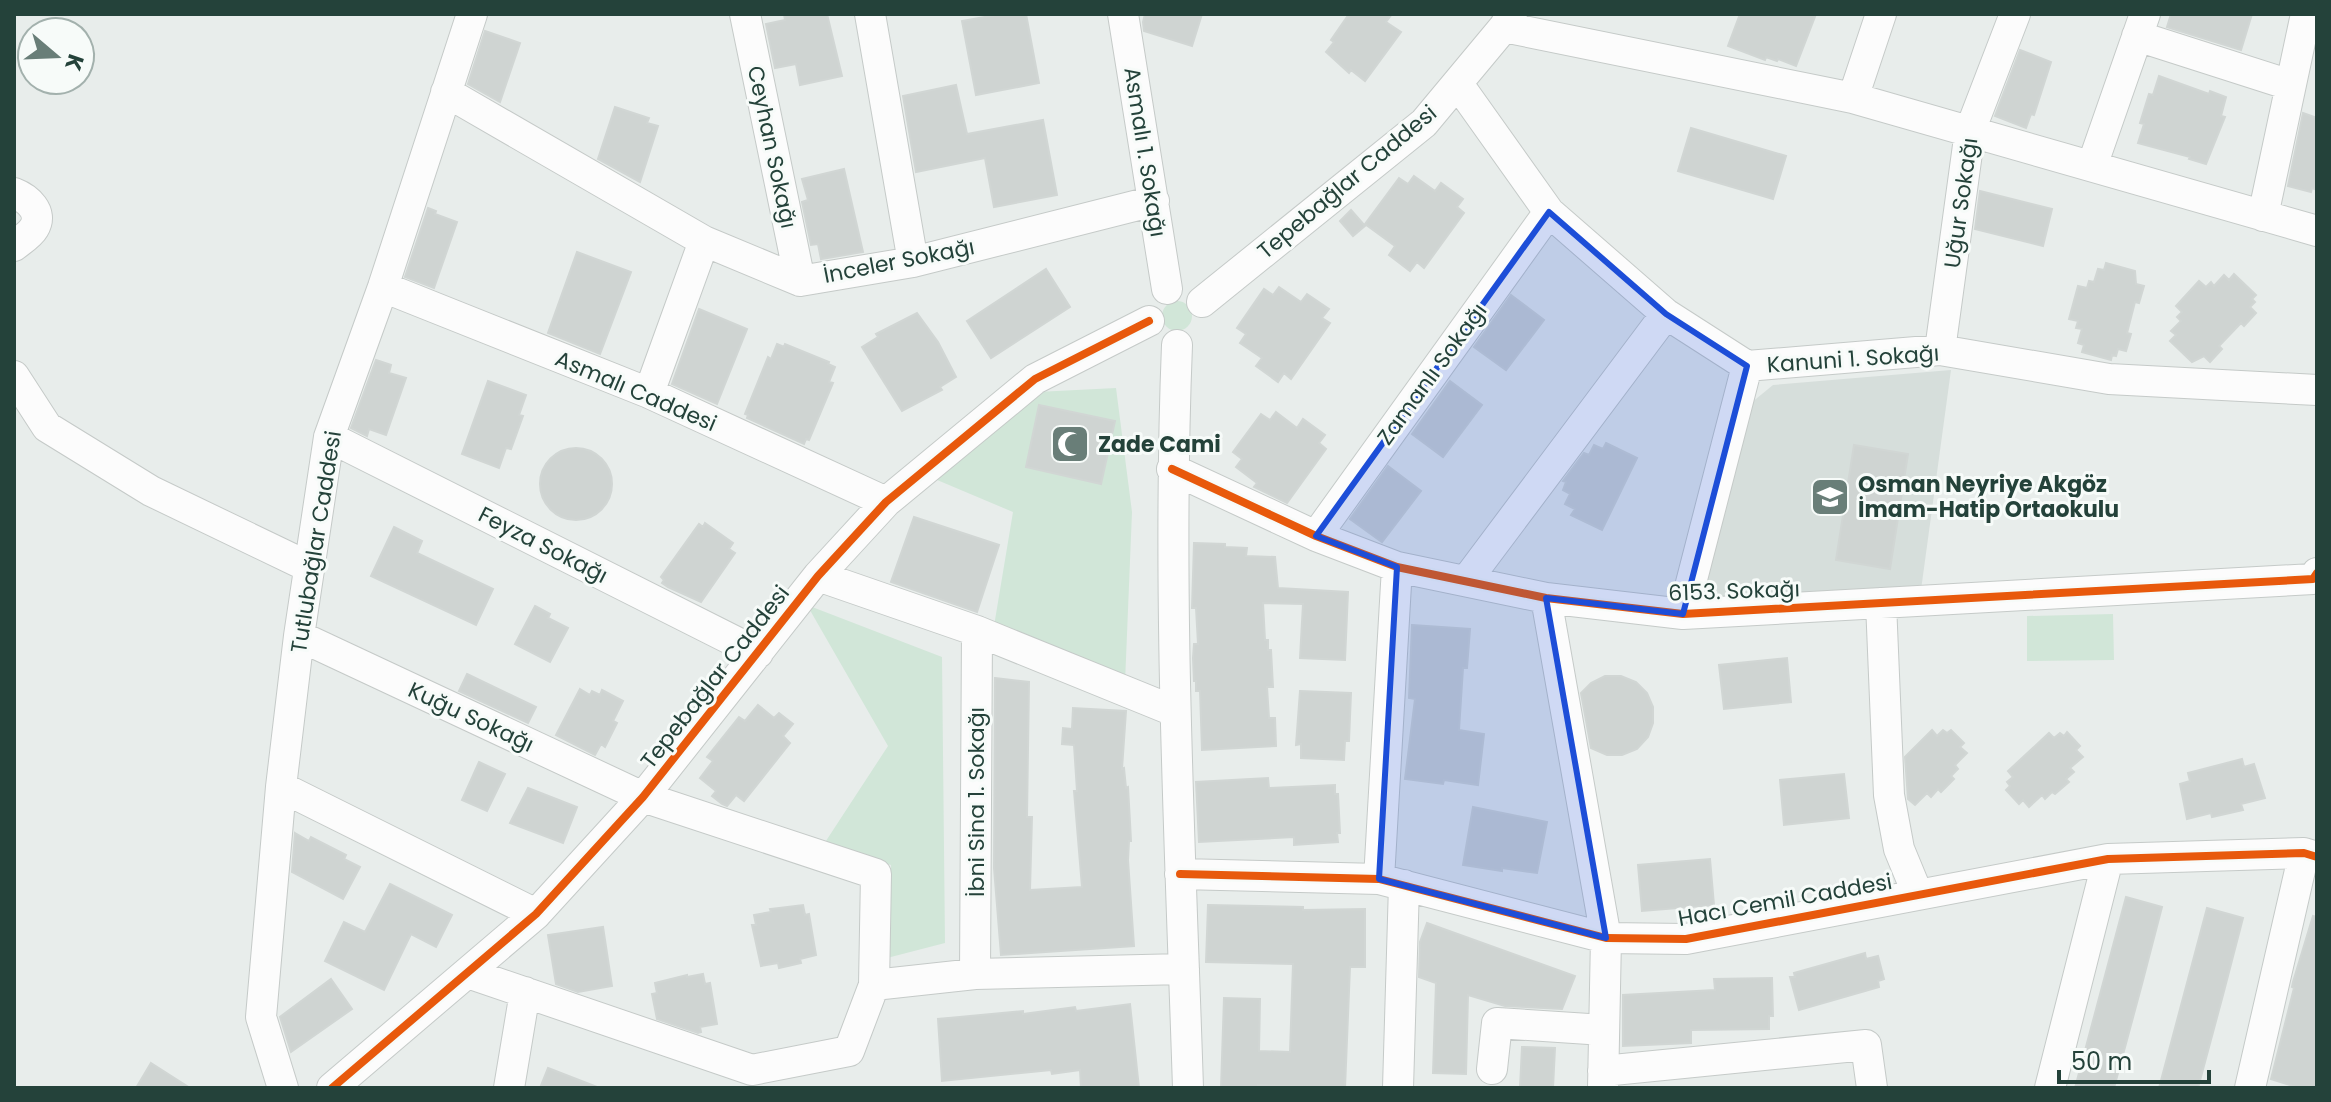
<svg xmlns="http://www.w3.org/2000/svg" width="2331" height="1102" font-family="Poppins,sans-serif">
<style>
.built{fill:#d6dedb}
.green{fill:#d1e6d8}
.building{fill:#cfd4d2;stroke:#d1d6d4;stroke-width:2}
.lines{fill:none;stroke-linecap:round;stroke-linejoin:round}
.minor-casing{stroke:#c5cac8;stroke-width:32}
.minor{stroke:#fcfcfc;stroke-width:30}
.cycleway-casing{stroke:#f7fbf9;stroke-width:13}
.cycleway{stroke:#e8590c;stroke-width:8}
.marked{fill:#1d4ed8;fill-opacity:0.2;stroke:#1d4ed8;stroke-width:6;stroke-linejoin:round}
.labels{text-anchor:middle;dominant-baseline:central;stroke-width:6;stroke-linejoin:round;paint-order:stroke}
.street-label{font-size:22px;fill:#24423a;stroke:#f7fbf9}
.poi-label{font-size:22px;font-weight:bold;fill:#24423a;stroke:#f7fbf9;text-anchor:start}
</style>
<rect width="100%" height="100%" fill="#e8edeb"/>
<path class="built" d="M1951 370 1921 590 1696 605 1751 403 1773 385Z"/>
<path class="green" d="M1162 316a15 15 0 1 1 30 0a15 15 0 1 1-30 0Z
M1116 388 1132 512 1125 683 993 632 1013 512 930 477 1037 392Z
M807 605 942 657 945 943 887 958 891 865 822 847 888 746Z
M2113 614 2114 660 2027 661V616Z"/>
<path class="building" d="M784 14H827L842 76 800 85 796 64 775 68 766 24 785 20Z
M1001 14H1026L1039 83 976 95 962 21Z
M1145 14H1202L1192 46 1144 31 1143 22Z
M1349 14H1392L1386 22 1401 32 1365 81 1351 70 1349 73 1326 52 1334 42 1331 40Z
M1740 14H1816L1796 66 1778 59 1777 61 1766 57 1765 60 1728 46Z
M2171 14H2252L2241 50 2167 27Z
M485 31 520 43 500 102 468 84Z
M2020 50 2051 62 2034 115 2031 114 2026 128 1995 116Z
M2159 76 2209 94 2210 91 2226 97 2221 116 2225 117 2206 164 2189 159 2190 157 2138 143 2144 124 2140 123 2149 94 2153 95Z
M956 85 967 134 1043 120 1057 195 994 207 985 158 916 172 903 96Z
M615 107 649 118 647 123 658 126 640 182 598 159Z
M2303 113 2317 118V190L2312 188 2311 192 2288 186Z
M1691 128 1786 156 1773 199 1678 171Z
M844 169 863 252 821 259 818 244 811 245 802 202 808 200 802 179Z
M1414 176 1435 191 1441 183 1463 199 1457 207 1464 213 1424 268 1417 262 1410 271 1389 255 1395 246 1365 224 1399 178 1408 184Z
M1980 191 2052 209 2043 246 1975 229Z
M428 208 436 211 435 214 457 222 434 288 405 277Z
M1351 210 1365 226 1353 236 1340 221Z
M577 252 631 272 600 354 548 333Z
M2106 263 2135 271 2136 284 2144 286 2139 303 2135 302 2127 333 2131 334 2126 351 2118 349 2116 356 2112 355 2111 360 2082 352 2084 345 2078 343 2082 329 2076 328 2078 321 2069 319 2078 286 2087 288 2089 281 2094 282 2098 269 2104 270Z
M1046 269 1070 307 991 358 967 321Z
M2234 274 2256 295 2252 299 2255 302 2250 307 2256 313 2244 326 2241 323 2219 346 2222 349 2210 362 2204 356 2192 362 2170 341 2176 335 2171 331 2181 321 2177 317 2182 312 2176 306 2199 281 2206 287 2211 282 2214 286 2224 275 2229 280Z
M1279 287 1301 302 1307 294 1329 309 1322 318 1330 323 1291 379 1284 373 1278 382 1256 366 1262 358 1240 343 1246 334 1237 328 1264 289 1273 295Z
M1511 295 1544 320 1506 370 1474 347Z
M699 309 747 329 717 404 672 384Z
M917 313 938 342 956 377 940 387 942 390 902 411 862 347 878 337 876 334Z
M777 344 784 347 785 344 829 362 828 364 835 367 829 382 833 383 809 440 806 439 804 444 747 418 748 415 745 414 768 357 771 359Z
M376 360 391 365 389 373 406 378 386 435 369 429 367 436 351 428Z
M488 381 526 395 519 415 523 416 511 449 506 448 499 468 462 454Z
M1450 381 1482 405 1443 457 1412 434Z
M1039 405 1115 421 1101 484 1026 467Z
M1276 412 1297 428 1303 419 1325 435 1319 443 1326 449 1287 503 1254 487 1257 483 1236 467 1242 459 1233 452 1261 414 1270 420Z
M1606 443 1637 458 1602 530 1571 515 1575 509 1565 504 1570 494 1563 490 1566 482 1563 481 1584 453 1589 455 1594 445 1603 449Z
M1854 445 1908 454 1890 569 1836 560Z
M540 484a36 36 0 1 1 72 0a36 36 0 1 1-72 0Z
M1388 466 1421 491 1382 542 1350 519Z
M914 517 999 545 977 612 891 582Z
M705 523 733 543 729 549 735 553 701 602 668 587 662 583 664 580 661 577 699 524 703 527Z
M394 527 422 541 417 553 493 589 476 625 371 576Z
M1194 543 1225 544V547L1247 548 1246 556 1275 557 1278 588 1348 592 1345 660 1300 658 1303 604 1263 603 1265 640H1268V650H1271L1273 687H1267L1269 718H1275L1276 746 1202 750 1200 691H1196V681H1194L1193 658 1194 644H1198L1196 608H1192Z
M535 606 550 614 548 618 568 628 550 662 515 644Z
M1412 625 1470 629 1467 668H1463L1459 730 1484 734 1478 785 1444 780 1443 784 1405 779 1415 699 1409 698Z
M1787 658 1791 702 1724 709 1719 665Z
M467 674 536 707 528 723 459 691Z
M1605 676H1621L1636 682 1647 693 1653 707V723L1648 737 1637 749 1622 755H1607L1591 748 1581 693 1591 683Z
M995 678 1029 682 1027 817H1032L1030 890 1082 887 1074 791H1077L1074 745 1062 744 1063 728 1072 729 1073 708 1126 711 1122 769 1124 768 1126 788 1128 787 1130 822 1131 841H1129L1128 860 1134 946 1001 955 994 868Z
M580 689 590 695 592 691 600 695 602 690 623 701 613 721 617 723 605 747 601 744 595 755 556 735Z
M1300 691 1351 693 1349 741H1345L1344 760 1301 758V744L1296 745Z
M758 705 774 718 779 713 793 724 783 736 790 743 744 801 736 795 727 806 722 804 712 796 716 791 700 778 713 761 707 757 739 717 745 721Z
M1932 730 1937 736 1943 730 1947 733 1951 730 1964 743 1960 747 1967 753 1955 765 1958 769 1951 776 1954 779 1941 792 1938 789 1931 797 1927 793 1915 805 1908 799 1905 757Z
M2067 732 2080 746 2076 750 2083 757 2070 768 2074 772 2066 779 2069 782 2055 794 2052 792 2045 799 2042 795 2029 807 2023 800 2019 804 2006 790 2010 786 2007 782 2013 777 2008 771 2049 733 2054 738 2060 733 2064 736Z
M2242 759 2244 767 2254 764 2265 798 2241 804 2243 810 2212 817 2211 813 2187 819 2180 784 2190 781 2188 773Z
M479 762 505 774 487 811 462 800Z
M1844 774 1849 818 1784 825 1780 780Z
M1268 778 1269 788 1335 785V794H1338L1340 833H1337L1338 842 1294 845V837L1199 842 1196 782Z
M528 788 577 807 563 843 510 823Z
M1473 807 1547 822 1537 873 1502 868V871L1463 865Z
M295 833 309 841 311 837 346 855 344 859 360 867 343 899 292 872Z
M1710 859 1714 905 1642 911 1638 865Z
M390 884 452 915 436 947 411 934 384 990 325 961 344 922 365 932Z
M2126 897 2162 907 2142 984 2114 1088H2075Z
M803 905 805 915 809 914 816 955 800 959 801 963 779 968 778 963 761 966 752 925H756L754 915 771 912 770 909Z
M1208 905 1303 907V910L1365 909V967H1350L1345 1088 1258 1085V1088H1221L1224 998 1260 999 1259 1051 1290 1052 1293 964 1206 962Z
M2207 908 2243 918 2223 995 2198 1088H2159Z
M2313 916 2317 917V1088H2299L2271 1079 2294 988 2292 987 2293 982Z
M1427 923 1575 976 1562 1009 1505 1006 1468 995 1466 1074 1433 1073 1436 983 1419 977 1420 942Z
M603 927 612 986 578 992 556 984 548 935Z
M1865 953 1866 959 1878 956 1884 979 1878 981 1879 987 1799 1010 1790 977H1795L1794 973Z
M703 974 705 984 710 983 717 1024 700 1027 701 1032 698 1033 657 1019 652 994 657 993 655 983 687 975V977Z
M1772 978 1773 1016H1769V1029L1691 1030V1043L1623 1046V995L1715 990 1714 979Z
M331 979 352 1009 291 1052 280 1017Z
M1130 1004 1139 1088H1081L1080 1070 1052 1074 1051 1070 942 1081 938 1019 1023 1011V1014L1075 1007 1076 1011Z
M1522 1047 1555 1048 1553 1088H1520Z
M151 1063 190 1088H136Z
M548 1068 597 1087V1088H540Z"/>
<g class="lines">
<g class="minor-casing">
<path id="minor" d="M745 14 800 281
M870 14 913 262
M1123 14 1167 289
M1504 27 1853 98 2317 231
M2137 36 2290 85
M1458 84 1549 212 1666 314 1747 366 1940 350 2109 379 2317 390
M446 92 704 241 800 281 913 262 1154 201
M1853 98 1881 14
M2092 166 2145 14
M14 193C27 198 44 212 34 228 30 235 20 241 14 246
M2263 216 2306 14
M383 287 649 393 886 502
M1202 302 1424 123 1504 27 1512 14
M1177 345C1167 593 1180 840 1188 1088
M1940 350 1970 131 2015 14
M14 376 47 427 151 491 309 567
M649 393 704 241
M329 437 758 653
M1172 469 1316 536 1397 567 1546 598 1683 614 2313 579 2317 573
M1316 536 1549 212
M818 576 977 631 1174 711
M1466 581 1666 314
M1546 598 1606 938 1603 1088
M1881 603 1889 795 1899 849 1918 895
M1683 614 1747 366
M299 636 643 797 876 874 874 985
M281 787 536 914
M1180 874 1379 879 1606 938 1686 939 2108 859 2304 853 2317 857
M1379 879 1397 567
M468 973 752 1070 849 1051 874 985 975 974 1184 969
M975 974 977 631
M1492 1069 1497 1023 1604 1030
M1603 1071 1866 1045 1872 1088
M283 1088 261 1017 281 787 299 636 329 437 383 287 472 14
M332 1088 536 914 643 797 818 576 886 502 1035 379 1149 321
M509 1088 525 992
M1398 1088 1404 885
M2050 1088 2108 859
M2250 1088 2304 853"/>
</g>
<use href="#minor" class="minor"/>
<g class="cycleway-casing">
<path id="cycleway" d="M1172 469 1316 536 1397 567 1546 598 1683 614 2313 579 2317 573
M1180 874 1379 879 1606 938 1686 939 2108 859 2304 853 2317 857
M332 1088 536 914 643 797 818 576 886 502 1035 379 1149 321"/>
</g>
<use href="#cycleway" class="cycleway"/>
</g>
<path class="marked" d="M1549 212 1666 314 1747 366 1683 614 1546 598 1606 938 1379 879 1397 567 1316 536Z"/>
<defs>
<g id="mosque-square" transform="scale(2)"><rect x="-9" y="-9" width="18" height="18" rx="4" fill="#697e78" stroke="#f7fbf9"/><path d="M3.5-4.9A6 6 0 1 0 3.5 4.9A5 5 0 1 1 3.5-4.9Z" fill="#fff"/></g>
<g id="school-square" transform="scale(2)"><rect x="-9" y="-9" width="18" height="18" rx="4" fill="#697e78" stroke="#f7fbf9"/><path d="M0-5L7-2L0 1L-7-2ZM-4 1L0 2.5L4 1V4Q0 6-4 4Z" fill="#fff"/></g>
</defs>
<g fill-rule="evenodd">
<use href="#mosque-square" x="1070" y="444"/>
<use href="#school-square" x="1830" y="497"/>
</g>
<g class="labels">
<g class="street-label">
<text transform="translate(772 147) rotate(78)">Ceyhan Sokağı</text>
<text transform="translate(1145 152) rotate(81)">Asmalı 1. Sokağı</text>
<text transform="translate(1347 182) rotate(-40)">Tepebağlar Caddesi</text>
<text transform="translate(1961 203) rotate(-82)">Uğur Sokağı</text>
<text transform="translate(899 261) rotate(-11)">İnceler Sokağı</text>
<text transform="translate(1853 359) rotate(-4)">Kanuni 1. Sokağı</text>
<text transform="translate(1432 374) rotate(-54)">Zamanlı Sokağı</text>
<text transform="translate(636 391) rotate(23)">Asmalı Caddesi</text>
<text transform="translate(316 542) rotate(-81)">Tutlubağlar Caddesi</text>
<text transform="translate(543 545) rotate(27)">Feyza Sokağı</text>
<text transform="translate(1734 591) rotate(-2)">6153. Sokağı</text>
<text transform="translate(715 677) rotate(-52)">Tepebağlar Caddesi</text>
<text transform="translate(471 717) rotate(25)">Kuğu Sokağı</text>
<text transform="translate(976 802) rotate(-90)">İbni Sina 1. Sokağı</text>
<text transform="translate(1785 900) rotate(-10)">Hacı Cemil Caddesi</text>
</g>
<g class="poi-label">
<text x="1098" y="444">Zade Cami</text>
<text x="1858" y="484">Osman Neyriye Akgöz<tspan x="1858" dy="25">İmam-Hatip Ortaokulu</tspan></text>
</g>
</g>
<rect width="2331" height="1102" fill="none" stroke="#24423a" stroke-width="32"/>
<g transform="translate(56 56) rotate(109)"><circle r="38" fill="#f7fbf9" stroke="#a3b1ad" stroke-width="2"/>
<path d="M0-6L14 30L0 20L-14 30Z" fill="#697e78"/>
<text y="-12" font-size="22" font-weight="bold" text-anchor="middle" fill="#24423a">K</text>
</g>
<path d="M2059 1070v12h150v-12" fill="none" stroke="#24423a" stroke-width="4"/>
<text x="2071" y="1070" font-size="24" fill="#24423a" stroke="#f7fbf9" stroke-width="6" paint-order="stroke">50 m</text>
</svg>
